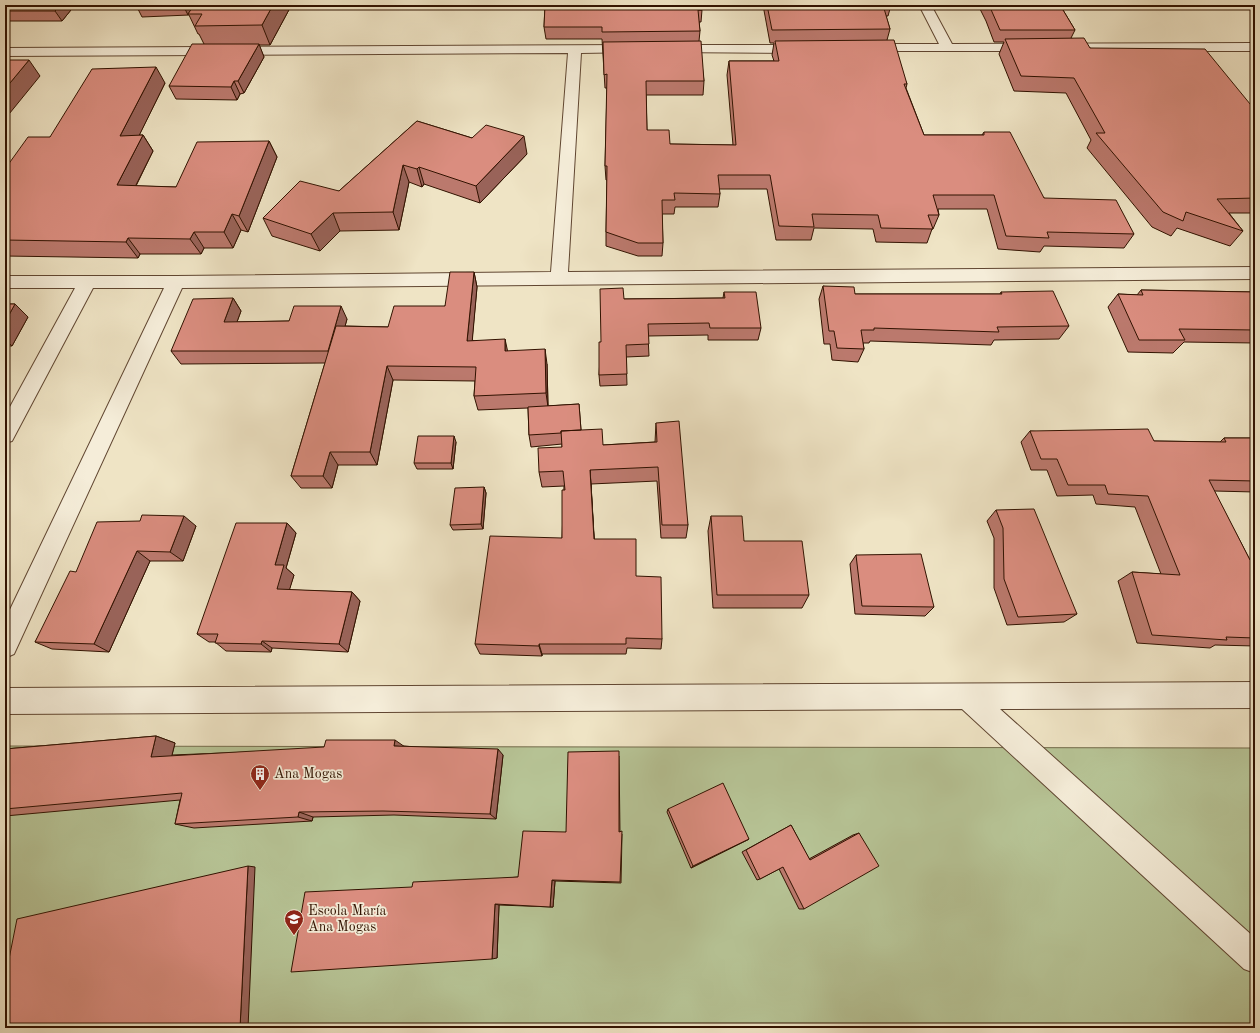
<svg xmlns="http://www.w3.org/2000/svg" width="1260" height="1033" font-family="'Old Standard TT',serif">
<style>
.green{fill:#b7c496;stroke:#746b4b}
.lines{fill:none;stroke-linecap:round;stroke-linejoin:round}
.minor-casing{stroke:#604631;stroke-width:2}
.minor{fill:#f5edd9;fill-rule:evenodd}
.wall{fill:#bb796d;stroke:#311200}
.shaded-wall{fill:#996359;stroke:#311200}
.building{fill:#da8d7f;stroke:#311200}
.labels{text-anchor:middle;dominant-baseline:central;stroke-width:3.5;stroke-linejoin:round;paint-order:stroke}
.near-poi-label{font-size:14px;fill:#311200;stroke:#f5edd9;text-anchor:start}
</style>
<rect width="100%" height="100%" fill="#efe4c5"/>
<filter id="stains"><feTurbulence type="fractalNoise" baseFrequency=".005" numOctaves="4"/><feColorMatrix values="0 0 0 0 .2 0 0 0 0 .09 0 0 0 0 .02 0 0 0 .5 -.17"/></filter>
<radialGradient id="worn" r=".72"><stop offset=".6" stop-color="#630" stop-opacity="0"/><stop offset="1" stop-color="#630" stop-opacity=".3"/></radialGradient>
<path class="green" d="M5 746 1255 748V1028H5Z"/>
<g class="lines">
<g class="minor-casing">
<path id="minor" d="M919 5H931L952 44 1255 43V51H861L859 48 861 45 866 44H939Z
M632 45 637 46 639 49 637 52 581 53 568 272 1255 267V279L182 288 14 654 5 658V620L164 288H93L12 441 5 443V416L75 288H5V276H176L551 272 568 53 5 56V48Z
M672 45H804L809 46 811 49 809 52 804 53 667 52 665 49 667 46Z
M1255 682V708L1000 709 1255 938V973L1244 969 962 709 5 714V688Z"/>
</g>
<use href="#minor" class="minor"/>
</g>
<path class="wall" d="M5 5H75L62 21H5Z
M136 5H291V6L270 45H259L264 57 244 93 240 94 237 100 176 99 169 86 204 44 199 34H198L189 15 142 17Z
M545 5 702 10 701 22H699L700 31 699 41 704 81 703 95H646L647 130 670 144 733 145 727 75 729 61H774L772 55 774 43H770L763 5H891L888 16H886L890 29 887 40 907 84 906 88 924 135H982L984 132 1044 198 1134 234 1124 248 1044 246 1040 252 998 249 987 209H938L939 215 933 229H932L927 243 876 242 873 229 814 228 811 240H776L767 189H719L720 194 718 207H675L674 214H662L663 243 662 256H638L606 246V232L607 180H606L605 166 607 88H605L602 39H546L544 27Z
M978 5H1060L1075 30 1071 38 1090 48 1255 110V213H1229L1243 231 1230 246 1177 228 1171 236 1152 227 1087 148 1091 140 1066 93 1014 91 999 54 1004 42H994L986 21Z
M165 83 139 135H143L153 151 136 186 176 187 269 141 277 157 248 232 241 230 233 248H204L201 254H140L138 258 5 256V169L50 137Z
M417 121 472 138 527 154 480 203 424 184 422 187 409 182 399 230 340 231 320 251 272 236 263 218 339 191Z
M474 272 477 287 472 340 547 364 548 406 579 404 581 430 603 445 655 442 656 423 688 525 686 538H661L657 481 591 484 594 539 636 576 662 639 661 649 627 648 626 654H542V656L480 654 475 644 562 538 564 486 542 487 539 472 562 447V444L531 447 529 435 528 408 478 410 474 396 475 381 393 380 377 465H338L332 488H301L291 476 325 363 181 364 171 351 233 298 241 311 237 322 289 321 347 319 345 326 388 327 445 306Z
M823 286 855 294H1000L1001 292 1069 326 1059 339 994 340 991 345 870 341 869 343H863L864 349 858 362 832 360 830 344H824L819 299Z
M1141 290 1255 292V343L1184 342 1173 353 1128 352 1108 307 1118 294 1137 295Z
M724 292 761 328 758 340H708V335L648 336 649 356 626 357 627 385 600 386 599 375 601 342 624 299 723 298Z
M5 304H15L28 317 12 346H5Z
M1030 431 1154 441 1220 442 1224 438H1255V492L1214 491 1250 560H1255V646L1215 645 1210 648 1137 643 1118 581 1132 572 1161 574 1135 507 1096 504 1093 495 1057 496 1047 470H1031L1021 442Z
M456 442 453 469H417L414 463Z
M484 487 486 493 483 529 453 530 450 525Z
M996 510 1077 614 1064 622 1007 625 994 588V538L987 521Z
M711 516 744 541 809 595 802 608H713L708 531Z
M287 523 296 533 286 568 294 575 289 590 352 592 360 601 348 652 272 648 271 652 226 651 215 642H209L197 634Z
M196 526 183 561H150L109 652 52 649 35 642 76 572Z
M856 555 934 607 925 616 855 614 850 564Z
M156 736 175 743 172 755 404 746 503 755 496 819 394 815 313 817 312 821 194 828 175 824 180 800 5 816V749Z
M619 756 620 832 622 834 621 883 555 881 553 907 499 905 497 958 412 887 518 877 566 832Z
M668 809 749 839 691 868 667 812Z
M791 825 809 859 853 835 859 833 804 909H799L779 869 760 879 757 880 742 852Z"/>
<path class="shaded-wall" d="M61 5H75L62 21 55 11Z
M183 5H195L188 14V15Z
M273 5H291V6L270 45 262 25Z
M259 44 264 57 244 93 238 81Z
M29 60 40 76 5 119V89Z
M156 67 165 83 131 152 120 136Z
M234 81 240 94 237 100 231 87Z
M143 135 153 151 128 201 117 185Z
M524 136 527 154 480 203 476 186Z
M269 141 277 157 248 232 239 216Z
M403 165 409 182 399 230 393 212Z
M419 167 424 184 422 187 417 169Z
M333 213 340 231 320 251 311 234Z
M232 214 241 230 233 248 224 232Z
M194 232 204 248 201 254 190 239Z
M128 238 140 254 138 258 126 242Z
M474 272 477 287 471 355 467 341Z
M233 298 241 311 232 335 224 322Z
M15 304 28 317 12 346 5 339V322Z
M341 306 347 319 335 363 328 351Z
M505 339 508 353 505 351Z
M545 349 547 364 548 407 546 393Z
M387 366 393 380 377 465 370 452Z
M454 436 456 442 453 469 451 463Z
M330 452 338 465 332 488 323 476Z
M590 470 591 484 595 552 594 539Z
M484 487 486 493 483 529 481 524Z
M184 516 196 526 183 561 170 552Z
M287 523 296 533 286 568 294 575 287 598 277 589 275 565Z
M137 551 150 561 109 652 94 644Z
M352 592 360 601 348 652 339 644Z
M262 641 272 648 271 652 261 644Z
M539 644 542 654V656L539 646Z
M156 736 175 743 170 763 151 757Z
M395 740 405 747 394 746Z
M498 749 503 755 496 819 490 814Z
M299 812 313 817 312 821 298 817Z
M749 839 691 868 693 866Z
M248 866 255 867 248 1028H240Z
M552 880 555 881 553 907H550Z
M495 904 499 905 497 958 492 959Z"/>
<path class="building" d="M5 5H61L55 11H5Z
M194 5H273L262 25 195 26 202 14H188Z
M545 5H702V10H698L700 31 602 32V27H544Z
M767 5H883L890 29 772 30Z
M989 5H1060L1075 30H1000Z
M1084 38 1090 48 1205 49 1255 110V198L1217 199 1243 231 1186 212 1183 221 1163 212 1096 133H1105L1074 78 1021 76 1005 39Z
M894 40 907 84H904L924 135H984V132H1010L1044 198 1116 200 1134 234 1047 232 1049 238 1006 236 994 195H933L939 215H928L933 229 881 228 878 215 812 214 814 227 779 226 770 175H718L720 194 674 193 675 200H662L663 243H638L606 232 607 166H605L607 74 604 75 603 42 701 41 704 81H646L647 130H669L670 144 736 145 729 61H779L775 41Z
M192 44H259L238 81H234L231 87 169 86Z
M5 60H29L5 89Z
M156 67 120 136 143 135 117 185 176 187 197 142 269 141 239 216 232 214 224 232H194L190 239 128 238 126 242 5 240V169L28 137H50L92 69Z
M417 121 472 138 486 125 524 136 476 186 419 167 417 169 403 165 393 212 333 213 311 234 263 218 300 181 339 191Z
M450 272H474L467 341 505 339V351L545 349 546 393 474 396 476 367 387 366 370 452H330L323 476H291L336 326 388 327 394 306H445Z
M823 286 854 287 855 294H1002L1001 292 1053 291 1069 326 997 327 999 332 874 328V330H861L864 349 837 348 834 331H829Z
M623 288 624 299 725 298 724 292H756L761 328H710L709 323 648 324 649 344 626 345 627 374 599 375V342H601L600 289Z
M1141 290 1255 292V330L1179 329 1185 340H1139L1118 294 1143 295Z
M233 298 224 322 289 321 294 306H341L328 351H171L193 299Z
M5 304H15L5 322Z
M579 404 581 430 561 431V433L529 435 528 407Z
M679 421 688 525H662L658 467 590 470 594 539H636V576L661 577 662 639 626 638V644H539V646L475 644 490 536 562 538V490H565L563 471 539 472 538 448 562 447 561 431 602 429 603 445 657 442 656 423Z
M1148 429 1154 441 1226 442 1224 438H1255V481L1209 480 1250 560H1255V638L1226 637 1227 640 1152 635 1132 572 1180 575 1148 496 1108 494 1105 485H1068L1057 459H1041L1030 431Z
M418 436H454L451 463H414Z
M484 487 481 524 450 525 455 488Z
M1034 509 1077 614 1018 617 1004 579 1003 528 996 510Z
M142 515 184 516 170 552 137 551 94 644 35 642 70 571 76 572 97 522 140 521Z
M711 516H742L744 541H802L809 595H717Z
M236 523H287L275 565H284L277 589 352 592 339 644 262 641 261 644 215 643 218 634H197Z
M921 554 934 607 862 606 856 555Z
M156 736 151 757 324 747 326 740H395L394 746 498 749 490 814 383 811 299 812 298 817 175 824 182 793 5 809V749Z
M619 751V832L622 831 620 882 552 880 550 907 495 904 492 959 291 972 305 892 412 887 413 882 518 877 523 831 566 832 568 752Z
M723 783 749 839 693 866 668 809Z
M791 825 810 860 859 833 879 866 804 909 783 867 760 879 746 850Z
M248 866 240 1028H5V979L17 919Z"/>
<defs>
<g id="building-pin" transform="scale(1)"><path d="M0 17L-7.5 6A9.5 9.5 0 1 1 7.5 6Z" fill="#8f2418" stroke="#f5edd9"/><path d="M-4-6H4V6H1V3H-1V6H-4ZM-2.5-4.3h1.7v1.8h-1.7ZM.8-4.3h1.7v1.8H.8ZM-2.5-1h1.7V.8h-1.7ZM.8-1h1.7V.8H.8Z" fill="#fff"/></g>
<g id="school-pin" transform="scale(1)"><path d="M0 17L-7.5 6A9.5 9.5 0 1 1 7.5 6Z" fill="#8f2418" stroke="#f5edd9"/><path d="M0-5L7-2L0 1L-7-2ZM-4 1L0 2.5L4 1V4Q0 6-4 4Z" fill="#fff"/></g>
</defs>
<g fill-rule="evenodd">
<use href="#building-pin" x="260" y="774"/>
<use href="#school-pin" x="294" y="919"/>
</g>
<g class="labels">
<g class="near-poi-label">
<text x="274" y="774">Ana Mogas</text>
<text x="308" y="911">Escola María<tspan x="308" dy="16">Ana Mogas</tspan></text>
</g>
</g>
<rect width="1260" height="1033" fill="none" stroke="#efe4c5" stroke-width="20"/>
<rect x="6" y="6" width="1248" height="1021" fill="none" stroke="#311200" stroke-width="2"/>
<rect x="10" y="10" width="1240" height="1013" fill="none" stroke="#311200"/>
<rect width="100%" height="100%" filter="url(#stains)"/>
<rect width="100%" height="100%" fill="url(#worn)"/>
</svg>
